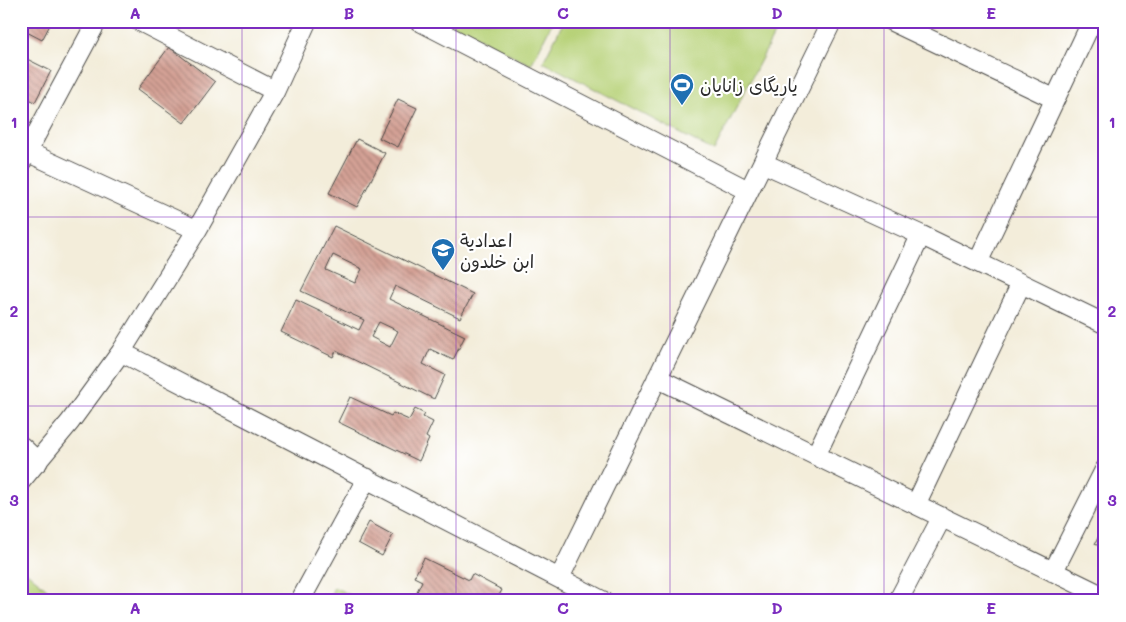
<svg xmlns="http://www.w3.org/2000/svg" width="1126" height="622" font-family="Mali,'Playpen Sans Arabic',sans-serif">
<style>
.green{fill:#b7d278;stroke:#717e52}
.building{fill:url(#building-back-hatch);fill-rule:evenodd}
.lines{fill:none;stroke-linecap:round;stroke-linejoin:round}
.minor-casing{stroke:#494845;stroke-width:21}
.minor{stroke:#fff;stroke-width:19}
.grid{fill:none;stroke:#7b2cbf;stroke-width:1;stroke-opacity:0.55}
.labels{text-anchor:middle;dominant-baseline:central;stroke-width:4.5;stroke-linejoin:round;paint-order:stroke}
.poi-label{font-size:18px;fill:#2b2b2b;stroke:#fff;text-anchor:start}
.neatline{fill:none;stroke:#7b2cbf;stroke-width:2}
.grid-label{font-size:16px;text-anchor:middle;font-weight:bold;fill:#7b2cbf}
</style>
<defs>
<pattern id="building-back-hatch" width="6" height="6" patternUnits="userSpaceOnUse" patternTransform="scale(1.25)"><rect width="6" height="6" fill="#d4a195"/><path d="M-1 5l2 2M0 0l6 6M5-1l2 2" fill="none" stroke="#ac837a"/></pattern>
</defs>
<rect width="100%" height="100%" fill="#fff"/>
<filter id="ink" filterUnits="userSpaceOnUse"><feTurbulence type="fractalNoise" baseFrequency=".02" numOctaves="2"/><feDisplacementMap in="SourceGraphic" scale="10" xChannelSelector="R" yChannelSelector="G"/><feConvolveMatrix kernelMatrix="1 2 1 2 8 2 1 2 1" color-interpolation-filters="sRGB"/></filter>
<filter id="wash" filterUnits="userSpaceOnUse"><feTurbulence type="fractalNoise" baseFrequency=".0096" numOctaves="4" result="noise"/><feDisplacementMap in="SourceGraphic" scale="20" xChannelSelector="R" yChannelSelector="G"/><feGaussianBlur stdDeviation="1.12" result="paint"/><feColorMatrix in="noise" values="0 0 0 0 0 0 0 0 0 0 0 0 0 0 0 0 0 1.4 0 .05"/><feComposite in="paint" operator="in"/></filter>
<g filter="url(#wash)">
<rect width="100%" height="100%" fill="#f3edda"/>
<path class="green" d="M446 21H553L531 65Z
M564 21H781L714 151 543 62Z
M21 567 61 601H21Z
M334 587 362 601H328Z"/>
<g id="blocks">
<path class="building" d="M21 21H52L42 40 21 29Z
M169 47 215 82 184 123 138 89Z
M21 56 51 71 35 102 21 95Z
M398 99 417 108 398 147 379 138Z
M357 139 385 153 357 207 329 193Z
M334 226 473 294 460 318 395 286 389 299 465 336 453 360 430 349 423 364 445 375 434 399 336 351 333 357 281 332 296 300 359 330 364 320 301 291ZM333 255 362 269 355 283 326 270ZM379 322 398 331 390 347 371 337Z
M350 397 391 416 393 413 409 420 415 409 425 414 423 417 433 422 426 437 429 439 419 461 338 422Z
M369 522 393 535 382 556 358 543Z
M1105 523V549L1095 544Z
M424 558 469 580 472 574 502 590 496 601 413 600 422 581 414 577Z"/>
</g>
</g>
<g filter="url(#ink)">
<use href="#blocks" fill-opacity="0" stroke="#494845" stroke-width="1"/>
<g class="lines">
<g class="minor-casing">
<path id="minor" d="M139 21 275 91
M419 21 749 191
M891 21 1055 99
M21 149 197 230
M22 161 97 21
M763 163 921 235 1105 324
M978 262 1092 21
M121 352 603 601
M657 378 1105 597
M21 446 38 462
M816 455 921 235
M21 481 70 422 121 352 197 230 275 91 307 21
M916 504 1021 284
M1053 572 1105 469
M560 577 832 21
M300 601 367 478
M898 601 942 517"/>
</g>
<use href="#minor" class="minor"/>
</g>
</g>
<path class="grid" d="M242 21V601M456 21V601M670 21V601M884 21V601M21 217H1105M21 406H1105"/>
<defs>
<g id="stadium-pin" transform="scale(1.25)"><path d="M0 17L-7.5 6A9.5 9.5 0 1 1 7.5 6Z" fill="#1f6fb2" stroke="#fff"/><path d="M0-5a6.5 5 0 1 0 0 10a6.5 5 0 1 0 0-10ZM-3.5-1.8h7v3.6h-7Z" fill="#fff"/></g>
<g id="school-pin" transform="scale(1.25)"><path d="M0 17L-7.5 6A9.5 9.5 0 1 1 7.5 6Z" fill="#1f6fb2" stroke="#fff"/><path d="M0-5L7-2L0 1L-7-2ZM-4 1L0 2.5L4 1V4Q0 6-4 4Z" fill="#fff"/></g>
</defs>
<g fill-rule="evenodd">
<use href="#stadium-pin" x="682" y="85"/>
<use href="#school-pin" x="443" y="250"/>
</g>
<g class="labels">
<g class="poi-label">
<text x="700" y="85">یاریگای زانایان</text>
<text x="460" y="240">اعدادية<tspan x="460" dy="21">ابن خلدون</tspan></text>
</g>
</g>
<rect width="1126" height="622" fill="none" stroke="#fff" stroke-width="55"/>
<rect x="28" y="28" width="1070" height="566" class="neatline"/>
<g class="grid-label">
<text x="135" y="19">A</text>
<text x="349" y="19">B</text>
<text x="563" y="19">C</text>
<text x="777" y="19">D</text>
<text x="991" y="19">E</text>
<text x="14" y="128">1</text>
<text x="1112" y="128">1</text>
<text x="14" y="317">2</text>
<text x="1112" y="317">2</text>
<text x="14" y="506">3</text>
<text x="1112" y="506">3</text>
<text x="135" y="614">A</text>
<text x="349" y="614">B</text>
<text x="563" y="614">C</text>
<text x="777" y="614">D</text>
<text x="991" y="614">E</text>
</g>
</svg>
